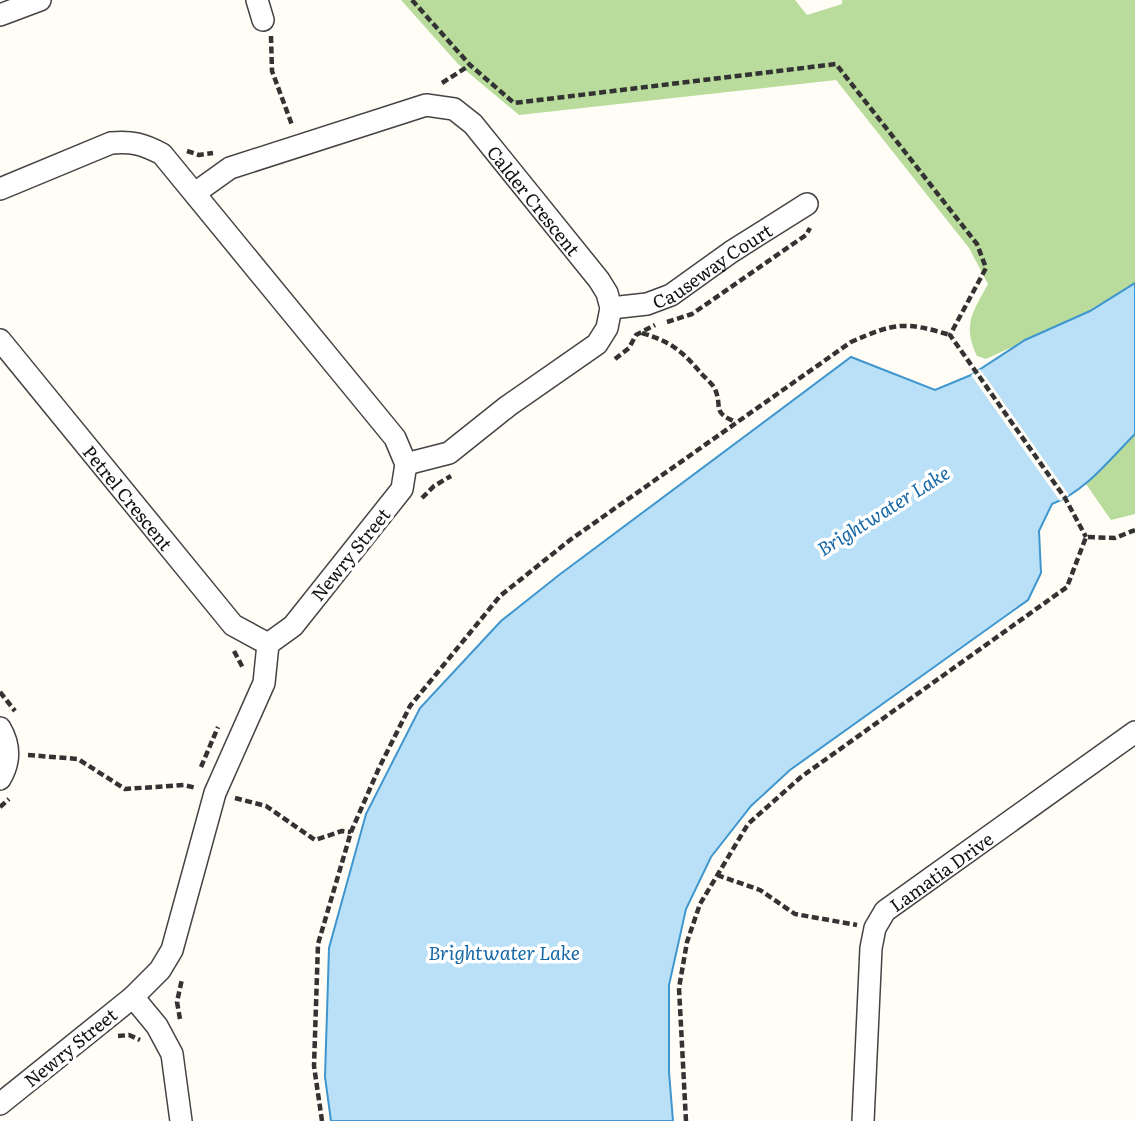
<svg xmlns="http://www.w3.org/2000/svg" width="1135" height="1121" font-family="Literata,serif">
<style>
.forest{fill:#b9dc9c}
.water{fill:#b9e0f7;stroke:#3f96cf;stroke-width:2}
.pier{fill:#fffdf5}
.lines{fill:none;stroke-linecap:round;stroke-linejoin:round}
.street-casing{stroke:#444;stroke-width:24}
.path{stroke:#333;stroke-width:4.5;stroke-dasharray:7 3.5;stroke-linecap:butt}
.street{stroke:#fff;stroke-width:21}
.labels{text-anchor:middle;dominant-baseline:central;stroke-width:7;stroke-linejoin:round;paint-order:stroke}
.street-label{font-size:18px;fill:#111;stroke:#fff}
.water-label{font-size:19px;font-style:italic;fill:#1768a6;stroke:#fff}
</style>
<rect width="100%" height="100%" fill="#fffdf5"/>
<path class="forest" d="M401 0H795L807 15 842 4V0H1135V283L1090 311 986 359 977 356C962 324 973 312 988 284L969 248 836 80 519 115 458 64Z
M1135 434V514L1111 520 1086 484Z"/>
<path class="water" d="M1135 283V434C1110 459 1085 492 1052 504L1039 531 1041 573 1028 600 790 770 751 806 711 857 686 909 669 985V1072L673 1121H331L325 1077 329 948 366 814 420 708 501 621 559 575 851 357 935 390 971 375 1025 340 1090 311Z"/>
<path class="pier" d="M980 369 1069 495 1060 501 971 375Z"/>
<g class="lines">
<g class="street-casing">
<g id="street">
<path d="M257 0 263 20"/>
<path d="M0 15 40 0"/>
<path d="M0 189 111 143C132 141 143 144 162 154L395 438 406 464 402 489 293 626 268 644 264 683 215 793 172 950 160 970 133 997 0 1104"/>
<path id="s1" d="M195 193 230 168 426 105 454 109 473 124 599 280 607 293 611 308 607 328 597 344 508 406 449 453 406 464"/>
<path id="s2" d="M611 308 647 304 671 295 731 252 807 204"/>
<path id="s3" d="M0 340 233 625 268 644"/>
<path d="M0 728C10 745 10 762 0 779"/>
<path d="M133 997 157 1026 172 1054 181 1121"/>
<path id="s4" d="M863 1121 871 948 875 928 885 911 1135 732"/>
</g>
</g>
<path class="path" d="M412 0 470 65 514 103 836 64 977 244 986 268 950 335 1065 498 1086 537
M271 36 272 71 292 125
M442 83 470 65
M187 151 199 155 213 153
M667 322 692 314 806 235 810 228
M642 333C671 342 681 350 700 372 704 377 712 383 715 389 723 408 711 412 736 422
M615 359 629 348 636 335 655 325
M422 498 434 486 451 476
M234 651 243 668
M0 692 15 711
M28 755 78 759 125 789 184 785 196 788
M201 767 218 727
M235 798 266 806 315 840 342 831 351 832
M0 807 9 799
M717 875 760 890 795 914 857 925
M180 1019 177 1002 182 979
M118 1036 129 1035 140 1040
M322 1121 314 1066 318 944 351 832 379 768 410 706 500 596 570 540 851 342C894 323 904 321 950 335
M686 1121 679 988 687 942 700 904 748 824 801 777 1067 587 1086 537 1115 538 1135 530"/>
<use href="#street" class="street"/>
</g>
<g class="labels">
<g class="street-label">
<text stroke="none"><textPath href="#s1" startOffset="399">Calder Crescent</textPath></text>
<text stroke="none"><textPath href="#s2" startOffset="112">Causeway Court</textPath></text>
<text stroke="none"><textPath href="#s3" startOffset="203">Petrel Crescent</textPath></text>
<text transform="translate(350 554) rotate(-51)">Newry Street</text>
<text stroke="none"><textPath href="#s4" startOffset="282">Lamatia Drive</textPath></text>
<text transform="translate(70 1047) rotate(-39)">Newry Street</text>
</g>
<g class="water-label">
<text transform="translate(883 510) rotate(-32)">Brightwater Lake</text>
<text x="504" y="952">Brightwater Lake</text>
</g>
</g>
</svg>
